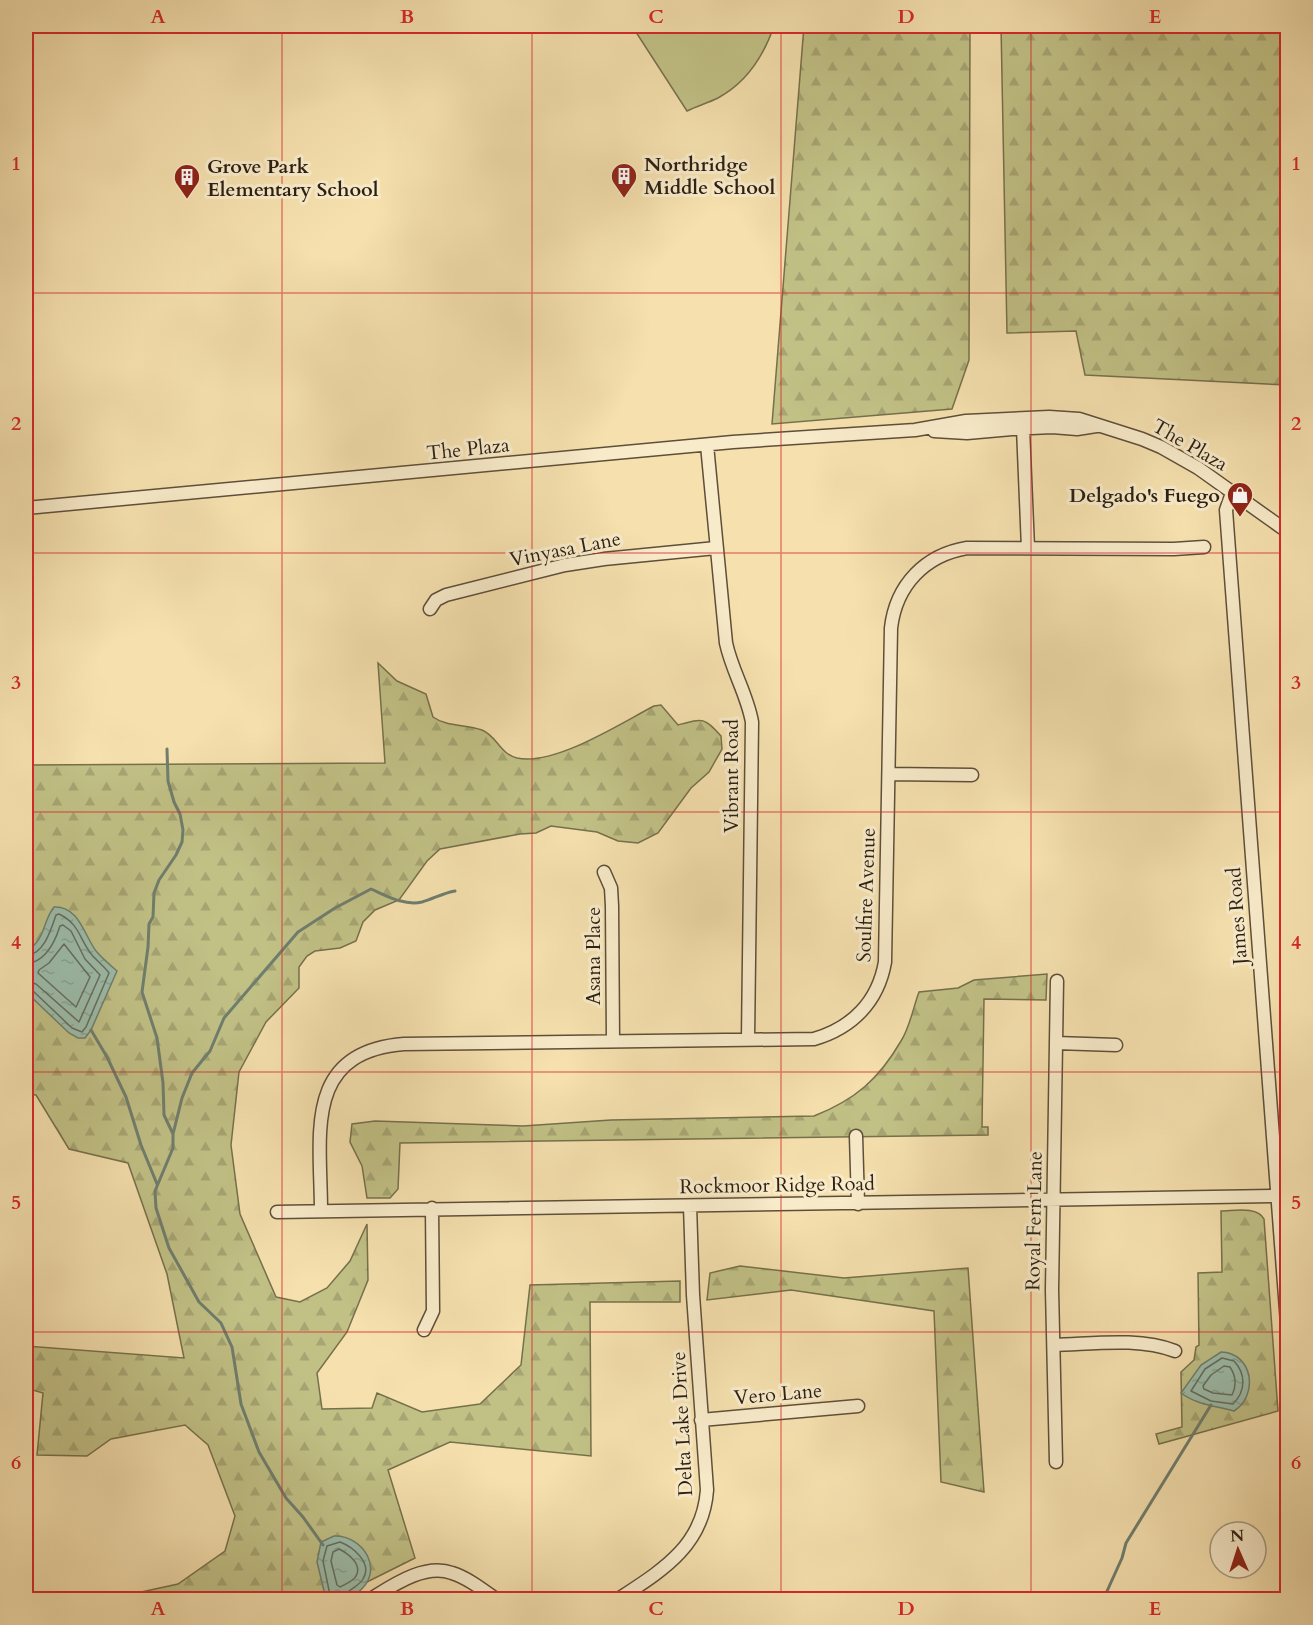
<svg xmlns="http://www.w3.org/2000/svg" width="1313" height="1625" font-family="Cardo,serif">
<style>
.forest{fill:url(#forest-firs);stroke:#76704c;stroke-width:1.5}
.pitch{fill:#c1c186;stroke:#76704c;stroke-width:1.5}
.water{fill:url(#water-ripples);stroke:#6f7e6e;stroke-width:1.5}
.lines{fill:none;stroke-linecap:round;stroke-linejoin:round}
.shore{stroke:#646e5f;stroke-width:1.5}
.stream{stroke:#6f7e6e;stroke-width:3}
.minor-casing{stroke:#5e4f3a;stroke-width:15}
.minor{stroke:#f8ebca;stroke-width:12}
.grid{fill:none;stroke:#d62828;stroke-width:1.5;stroke-opacity:0.55}
.labels{text-anchor:middle;dominant-baseline:central;stroke-width:6;stroke-linejoin:round;paint-order:stroke}
.poi-label{font-size:20px;font-weight:bold;fill:#2b1f13;stroke:#f8ebca;text-anchor:start}
.street-label{font-size:20px;fill:#2b1f13;stroke:#f8ebca}
.neatline{fill:none;stroke:#d62828;stroke-width:2}
.grid-label{font-size:20px;text-anchor:middle;font-weight:bold;fill:#d62828}
</style>
<defs>
<pattern id="forest-firs" width="22" height="20" patternUnits="userSpaceOnUse" patternTransform="scale(1.5)"><rect width="22" height="20" fill="#c1c186"/><path d="M5 1l3.5 6h-7zM16 11l3.5 6h-7z" fill="#a6a573"/></pattern>
<pattern id="water-ripples" width="26" height="14" patternUnits="userSpaceOnUse" patternTransform="scale(1.5)"><rect width="26" height="14" fill="#9cbdab"/><path d="M2 4q2-2 4 0t4 0M15 11q2-2 4 0t4 0" fill="none" stroke="#87a292"/></pattern>
</defs>
<rect width="100%" height="100%" fill="#f5e0ae"/>
<filter id="stains"><feTurbulence type="fractalNoise" baseFrequency=".00333" numOctaves="4"/><feColorMatrix values="0 0 0 0 .2 0 0 0 0 .09 0 0 0 0 .02 0 0 0 .5 -.17"/></filter>
<radialGradient id="worn" r=".72"><stop offset=".6" stop-color="#630" stop-opacity="0"/><stop offset="1" stop-color="#630" stop-opacity=".3"/></radialGradient>
<path class="forest" d="M804 26H970L969 360 952 409 772 424Z
M1001 26H1287V385L1085 375 1076 331 1007 333Z
M378 663 397 681 426 694 433 717C447 727 465 724 482 730 497 736 500 754 517 758 555 766 621 723 654 706L661 705 678 725C703 718 704 717 721 736L722 749 709 772 691 788 658 833 638 843 618 841 597 832 551 826 536 833 520 834 440 849 427 861 399 900 375 910 363 922 356 941 340 948 315 951 307 956 299 967V988L266 1022 239 1072 231 1145 240 1214 276 1297 300 1302 327 1288 350 1261 367 1224 368 1280 347 1332 317 1373 322 1409 372 1408 377 1393 422 1412 480 1404 521 1365 530 1285 680 1281V1302H590L591 1456 450 1442 388 1470 415 1558 333 1599H109L178 1584 225 1551 235 1516 208 1445 185 1425 111 1439 87 1456 37 1455 43 1393 26 1388V1346L184 1358 167 1274 128 1163 69 1149 36 1095 26 1094V765L385 763Z
M1047 974 1046 1000 984 999 982 1127H988V1135L400 1143 398 1189 390 1198H367L362 1166 350 1142 352 1124 375 1121 523 1126 611 1120 814 1116C855 1100 879 1079 901 1041 910 1027 913 1008 919 992L958 988 974 980Z
M1221 1211C1234 1211 1257 1206 1264 1219L1278 1411 1159 1444 1156 1434 1182 1427 1181 1372 1194 1360 1196 1347 1199 1345 1198 1273 1222 1272Z
M740 1266 844 1278 968 1268 984 1492 941 1482 934 1311 791 1290 707 1300 710 1273Z"/>
<path class="pitch" d="M632 26H774C764 55 746 83 718 98 708 103 697 106 687 111Z"/>
<path class="water" d="M54 907C79 906 84 935 96 951 102 958 110 965 117 971L91 1030 85 1038H78L69 1033 26 992V951C46 940 42 922 54 907Z
M1221 1352C1253 1353 1259 1395 1234 1411 1216 1406 1197 1405 1181 1393L1201 1365Z
M334 1536C364 1535 386 1572 357 1593 354 1595 349 1599 345 1600 339 1601 332 1600 326 1599L317 1562 321 1542Z"/>
<g class="lines">
<path class="shore" d="M64 944 90 977 76 1007 38 973 39 970 49 963Z
M26 956C44 954 51 930 56 915L59 914C80 924 79 939 92 955 98 962 105 967 109 973L86 1027 82 1032 72 1028 32 990 26 988
M26 964C45 962 55 942 60 926L63 925 71 931 85 959 100 975 79 1022 36 984 26 981
M1222 1358 1234 1361C1246 1374 1246 1391 1233 1404L1211 1401 1191 1391 1205 1369Z
M1224 1366 1230 1367C1236 1376 1237 1385 1232 1395L1213 1393 1204 1389 1203 1386 1211 1375Z
M339 1549C347 1553 363 1564 356 1576 354 1581 345 1584 340 1587L337 1585 331 1561 333 1552Z
M331 1600 323 1561 327 1546 340 1542C353 1547 373 1563 363 1579 358 1588 345 1589 344 1600"/>
<path class="stream" d="M167 749 168 781 174 802 180 814 183 830 182 842 176 855 159 880 154 893 153 917 149 924 148 947 142 992 157 1038 163 1083 164 1115 173 1134
M91 1030 107 1057 126 1097 141 1145 157 1184
M323 1545 303 1517 286 1498 259 1452 241 1404 232 1347 221 1323 199 1302 169 1248 156 1208 155 1191 173 1148V1134L182 1098 192 1073 210 1051 224 1018 298 932 335 908 371 889C387 896 404 906 422 902 433 899 443 893 455 891
M1103 1600 1122 1558 1126 1543 1211 1405"/>
<g class="minor-casing">
<path id="minor" d="M1023 428 1028 548
M934 431 967 433 1012 429 1052 427 1077 429 1096 426
M707 445 726 643C732 671 747 694 752 722L748 1039
M1232 493 1226 510 1288 1337
M26 508 733 442 915 430 966 421 1049 417 1079 419 1142 439 1161 447 1198 468 1288 532
M430 609 436 600 446 595 565 565 604 559 716 548
M889 774 972 775
M604 872 611 888 612 906 613 1041
M1056 1043 1116 1045
M856 1136 858 1204
M321 1211C321 1136 302 1052 404 1044L814 1039C852 1028 878 1002 885 962L891 628C896 585 925 555 967 548L1174 549 1204 547
M277 1212 1277 1196
M424 1330 433 1311 432 1208
M1054 1345C1093 1344 1138 1337 1175 1351
M701 1420 858 1406
M1056 1462 1052 1290 1057 981
M369 1600C392 1586 424 1563 452 1573 468 1578 483 1590 497 1600
M617 1600C661 1571 703 1547 707 1490L693 1295 690 1206"/>
</g>
<use href="#minor" class="minor"/>
</g>
<path class="grid" d="M282 26V1600M532 26V1600M781 26V1600M1031 26V1600M26 293H1288M26 553H1288M26 812H1288M26 1072H1288M26 1332H1288"/>
<defs>
<g id="building-pin" transform="scale(1.35)"><path d="M0 17L-7.5 6A9.5 9.5 0 1 1 7.5 6Z" fill="#8f2418" stroke="#f8ebca"/><path d="M-4-6H4V6H1V3H-1V6H-4ZM-2.5-4.3h1.7v1.8h-1.7ZM.8-4.3h1.7v1.8H.8ZM-2.5-1h1.7V.8h-1.7ZM.8-1h1.7V.8H.8Z" fill="#fff"/></g>
<g id="shop-pin" transform="scale(1.35)"><path d="M0 17L-7.5 6A9.5 9.5 0 1 1 7.5 6Z" fill="#8f2418" stroke="#f8ebca"/><path d="M-5-2.5h2.3a2.7 3.5 0 0 1 5.4 0H5L5.5 6h-11ZM-1.5-2.5h3a1.5 2.3 0 0 0-3 0Z" fill="#fff"/></g>
</defs>
<g fill-rule="evenodd">
<use href="#building-pin" x="624" y="176"/>
<use href="#building-pin" x="187" y="177"/>
<use href="#shop-pin" x="1240" y="495"/>
</g>
<g class="labels">
<g class="poi-label">
<text x="644" y="164">Northridge<tspan x="644" dy="23">Middle School</tspan></text>
<text x="207" y="166">Grove Park<tspan x="207" dy="23">Elementary School</tspan></text>
<text x="1220" y="495" text-anchor="end">Delgado's Fuego</text>
</g>
<g class="street-label">
<text transform="translate(1190 445) rotate(30)">The Plaza</text>
<text transform="translate(468 449) rotate(-6)">The Plaza</text>
<text transform="translate(565 549) rotate(-11)">Vinyasa Lane</text>
<text transform="translate(731 776) rotate(-90)">Vibrant Road</text>
<text transform="translate(866 895) rotate(-88)">Soulfire Avenue</text>
<text transform="translate(1237 916) rotate(-94)">James Road</text>
<text transform="translate(593 956) rotate(-90)">Asana Place</text>
<text transform="translate(777 1185) rotate(-1)">Rockmoor Ridge Road</text>
<text transform="translate(1034 1221) rotate(-89)">Royal Fern Lane</text>
<text transform="translate(778 1394) rotate(-5)">Vero Lane</text>
<text transform="translate(682 1424) rotate(-93)">Delta Lake Drive</text>
</g>
</g>
<rect width="1313" height="1625" fill="none" stroke="#f5e0ae" stroke-width="66"/>
<g transform="translate(1238 1550) rotate(357)"><circle r="28" fill="#f8ebca" stroke="#a69981" stroke-width="1.5"/>
<path d="M0-4.5L10 22L0 15L-10 22Z" fill="#8f2418"/>
<text y="-9" font-size="16" font-weight="bold" text-anchor="middle" fill="#2b1f13">N</text>
</g>
<rect x="33" y="33" width="1247" height="1559" class="neatline"/>
<g class="grid-label">
<text x="158" y="23">A</text>
<text x="407" y="23">B</text>
<text x="656" y="23">C</text>
<text x="906" y="23">D</text>
<text x="1155" y="23">E</text>
<text x="16" y="170">1</text>
<text x="1296" y="170">1</text>
<text x="16" y="430">2</text>
<text x="1296" y="430">2</text>
<text x="16" y="689">3</text>
<text x="1296" y="689">3</text>
<text x="16" y="949">4</text>
<text x="1296" y="949">4</text>
<text x="16" y="1209">5</text>
<text x="1296" y="1209">5</text>
<text x="16" y="1469">6</text>
<text x="1296" y="1469">6</text>
<text x="158" y="1615">A</text>
<text x="407" y="1615">B</text>
<text x="656" y="1615">C</text>
<text x="906" y="1615">D</text>
<text x="1155" y="1615">E</text>
</g>
<rect width="100%" height="100%" filter="url(#stains)"/>
<rect width="100%" height="100%" fill="url(#worn)"/>
</svg>
